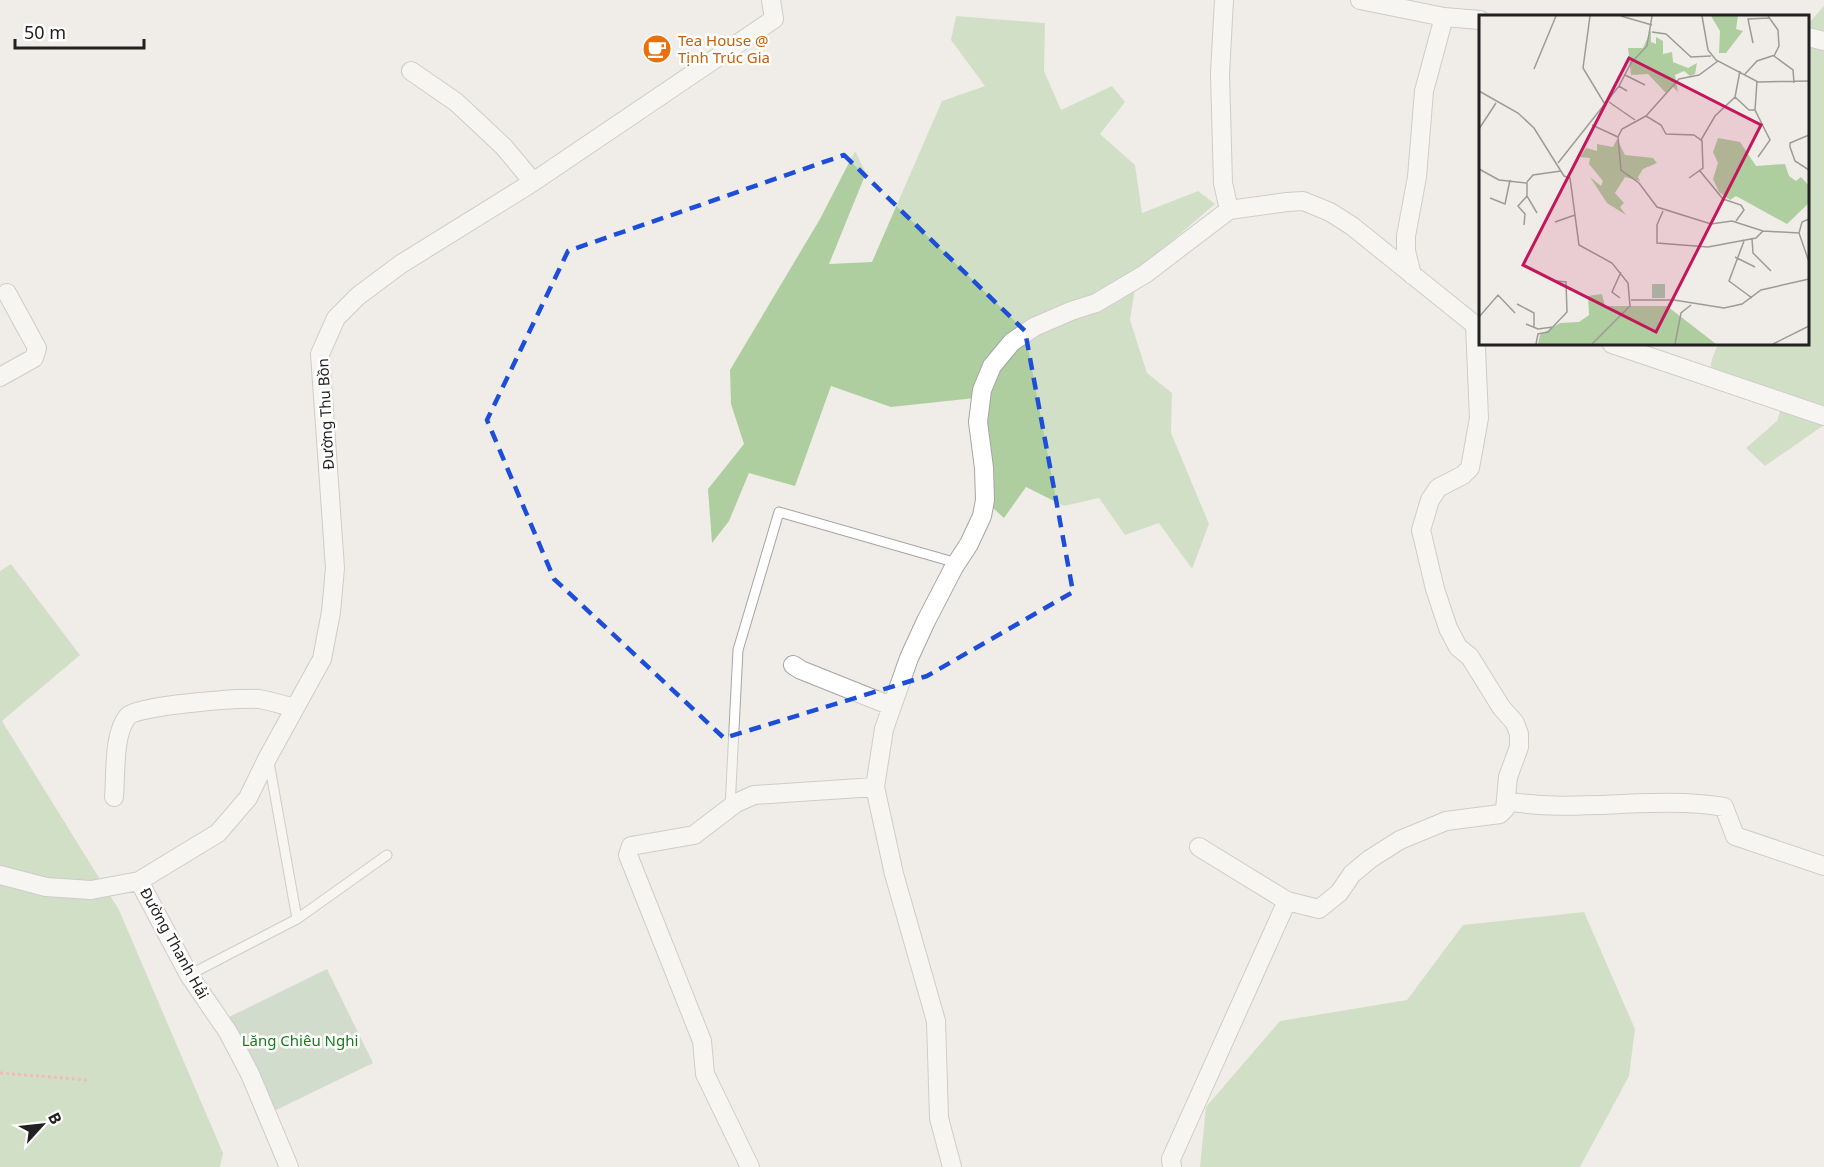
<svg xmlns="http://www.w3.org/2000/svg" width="1824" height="1167" font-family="'Noto Sans',sans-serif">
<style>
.forest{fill:#aece9f}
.cemetery{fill:#aac8ae}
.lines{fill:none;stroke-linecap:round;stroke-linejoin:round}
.service-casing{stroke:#a5a5a5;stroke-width:11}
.minor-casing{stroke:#a5a5a5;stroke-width:20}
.path{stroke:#f38076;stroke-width:3;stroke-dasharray:3 3;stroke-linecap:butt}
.service{stroke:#fff;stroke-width:9}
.minor{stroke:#fff;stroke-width:18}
.marked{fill:none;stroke:#1d4ed8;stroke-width:4.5;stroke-dasharray:12 8;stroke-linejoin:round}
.labels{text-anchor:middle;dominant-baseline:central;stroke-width:5;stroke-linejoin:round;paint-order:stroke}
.food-label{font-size:15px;fill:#c56008;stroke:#fff;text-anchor:start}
.street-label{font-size:15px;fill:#212121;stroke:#fff}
.park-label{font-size:15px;fill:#127c18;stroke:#fff}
.inset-road{fill:none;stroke:#9d9b98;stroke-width:1.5}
.view{fill:#c2185b;fill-opacity:0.15;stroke:#c2185b;stroke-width:3}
.inset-edge{fill:none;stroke:#212121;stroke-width:3}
</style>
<rect width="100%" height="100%" fill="#f0ede8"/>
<path class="forest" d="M1824 6V425L1765 466 1746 448 1777 421 1783 402 1708 383 1712 359 1718 344H1808V46L1811 47 1808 36V24Z
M956 16 1045 23 1044 71 1061 110 1112 86 1125 102 1100 134 1135 165 1142 213 1198 191 1215 204 1138 270 1130 320 1147 373 1172 393 1171 433 1209 524 1192 569 1159 523 1125 535 1099 498 1064 506 1026 487 1004 518 982 498 975 398 891 407 831 386 795 486 749 473 729 521 712 543 708 489 744 444 731 404 730 370 820 219 855 151 866 173 829 264 872 262 942 101 985 86 951 40Z
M11 564 80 655 2 721 119 910 223 1153 220 1167H0V571Z
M1584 912 1635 1029 1629 1076 1580 1167H1200L1206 1107 1280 1021 1407 1000 1463 925Z"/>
<path class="cemetery" d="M327 969 373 1063 272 1112 227 1018Z"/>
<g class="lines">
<g class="service-casing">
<path id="service" d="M269 762 297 919
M730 808 738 650 779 512 957 563
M189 975 297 919 387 855"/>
</g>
<g class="minor-casing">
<path id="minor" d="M1224 0 1220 74 1223 183 1229 210
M1360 0 1444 17 1480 20
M1808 37 1824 41
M411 71 456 102 504 147 533 182
M1412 275 1406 251V236L1417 177 1424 91 1444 17
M1612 344 1824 416
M0 377 34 358 37 348 7 293
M793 665 801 670 891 706
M114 797C116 774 113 733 128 716 139 705 240 698 259 699 271 701 283 705 295 708
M1506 801C1578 814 1651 795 1724 807L1735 836 1824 866
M1199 847 1287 901 1319 909 1339 893 1352 874 1370 859 1400 840 1446 821 1500 814 1505 809 1508 777 1519 747V734L1515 723 1501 707 1470 657 1458 647 1448 628 1435 589 1421 530 1430 500 1438 488 1463 475 1470 468 1479 418 1475 325H1480
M0 875 46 887 91 890 139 881 218 833 248 798 268 757 322 659 331 612 335 568 320 354 336 318 358 296 401 264 533 182 774 19 771 0
M139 881 189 975 228 1032 250 1074 289 1167
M750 1167 705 1074 702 1041 628 855 631 846 694 835 736 803 754 795 875 787
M952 1167 939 1118 936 1021 894 874 875 787 884 729 909 658 926 621 954 567 969 544 982 516 985 500 984 468 978 422 982 390 992 366 1012 342 1034 327 1071 311 1096 303 1145 274 1229 210 1287 202 1303 201 1313 205 1330 212 1352 226 1475 325
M1172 1167 1171 1159 1287 901"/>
</g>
<path class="path" d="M0 1073 88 1080"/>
<use href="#service" class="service"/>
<use href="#minor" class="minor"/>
</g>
<path d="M0 0H1824V1167H0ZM844 155 1025 331 1073 592 927 676 724 738 554 579 487 420 568 251Z" fill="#f0ede8" fill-opacity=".55" fill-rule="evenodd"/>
<path class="marked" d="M844 155 1025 331 1073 592 927 676 724 738 554 579 487 420 568 251Z"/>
<defs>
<g id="cafe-disc" transform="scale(1.5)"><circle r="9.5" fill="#e8710a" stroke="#fff"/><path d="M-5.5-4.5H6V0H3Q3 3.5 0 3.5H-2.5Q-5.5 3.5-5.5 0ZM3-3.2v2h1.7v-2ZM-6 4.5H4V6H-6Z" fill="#fff"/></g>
</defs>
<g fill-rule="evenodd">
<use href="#cafe-disc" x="657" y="49"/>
</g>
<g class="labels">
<g class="food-label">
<text x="678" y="40">Tea House @<tspan x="678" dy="17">Tịnh Trúc Gia</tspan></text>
</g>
<g class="street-label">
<text transform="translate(325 414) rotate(-93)">Đường Thu Bồn</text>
<text transform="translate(175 943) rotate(61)">Đường Thanh Hải</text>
</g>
<g class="park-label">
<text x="300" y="1040">Lăng Chiêu Nghi</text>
</g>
</g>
<g transform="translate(1479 15)">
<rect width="330" height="330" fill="#f0ede8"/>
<path d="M232 1H259L257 14 264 16 247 38H240L241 16ZM172 15V27L177 29V22L184 26V39L193 37 194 47 209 53 218 48 216 59 211 61 205 56 196 60 199 77 193 71 187 78 169 59 152 60 149 33H164ZM239 123 261 127 277 151 306 149 310 161 317 166 322 162 330 171V188L308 209 257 181 251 185 240 177 234 164 239 148 234 137ZM138 124 146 140 174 143 178 148 164 154 159 162 161 166 146 162 136 178 145 188 141 192 147 200 128 188 111 162 122 171 124 166 110 149 111 143 101 142 107 133 118 136V129L134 132ZM123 279 126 291H188L237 329H59L61 320 81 308 100 307 110 300 109 281Z" fill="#aece9f"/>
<path d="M173 269H186V283H173Z" fill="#aac8ae"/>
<path class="inset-road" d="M111 1 104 53 127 91M142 1 173 10M223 1 229 35 237 45 279 67 330 66M289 1 299 15 300 31 295 41 314 55 315 68M173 17 187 19 212 42 232 41M274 28 269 4 290 3M55 54 77 1M266 59 278 46 296 40M146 60 166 70M278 66 276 95 291 125 279 142M140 71 152 48 168 31 173 1M0 76 39 98 55 113 85 161 91 163 100 230 133 248 149 268 151 291 113 329M256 82 270 95H276M130 87 156 105M167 101 143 114 139 122 142 155 160 168 178 192 232 209 253 206 284 216 320 218M113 110 139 122M0 114 17 88M330 120 311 128V132L316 146 330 155M222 125 236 101 256 82 261 56M79 148 140 71 148 76M0 154 20 165 48 168V181L58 198M221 156 244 184 262 190 265 195 257 206M210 163 224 153 223 126 215 120 187 119 182 110 167 101 200 64 220 60 239 46M48 167 54 160 82 156M11 183 26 189 31 165M184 196 178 210V228L229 232 277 223 284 216M330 204 323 207 320 218 330 247M76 207 96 200M45 210 46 199 39 191 48 181M273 224 274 238 292 256M265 226 250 266 273 283M256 242 276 252M141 283 133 277 142 257M152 285H195L245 293 263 289 282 275 330 264M38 289 55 298V312M0 302 19 280 36 298M47 309 59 314 74 312M57 329 59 319 69 317 88 297 87 267 78 266M196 329 202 298 212 290M294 329 330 311"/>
<path class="view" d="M150 43 282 110 177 317 44 250Z"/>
<rect width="330" height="330" class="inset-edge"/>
</g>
<g transform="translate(42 1125) rotate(63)" stroke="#ffffff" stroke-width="4.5" paint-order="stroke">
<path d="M0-4.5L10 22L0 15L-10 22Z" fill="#212121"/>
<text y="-9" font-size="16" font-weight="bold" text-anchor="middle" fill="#212121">B</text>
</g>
<path d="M15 39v9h129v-9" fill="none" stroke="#212121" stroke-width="3"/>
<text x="24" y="39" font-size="18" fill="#212121" stroke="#ffffff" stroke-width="4.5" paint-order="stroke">50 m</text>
</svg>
